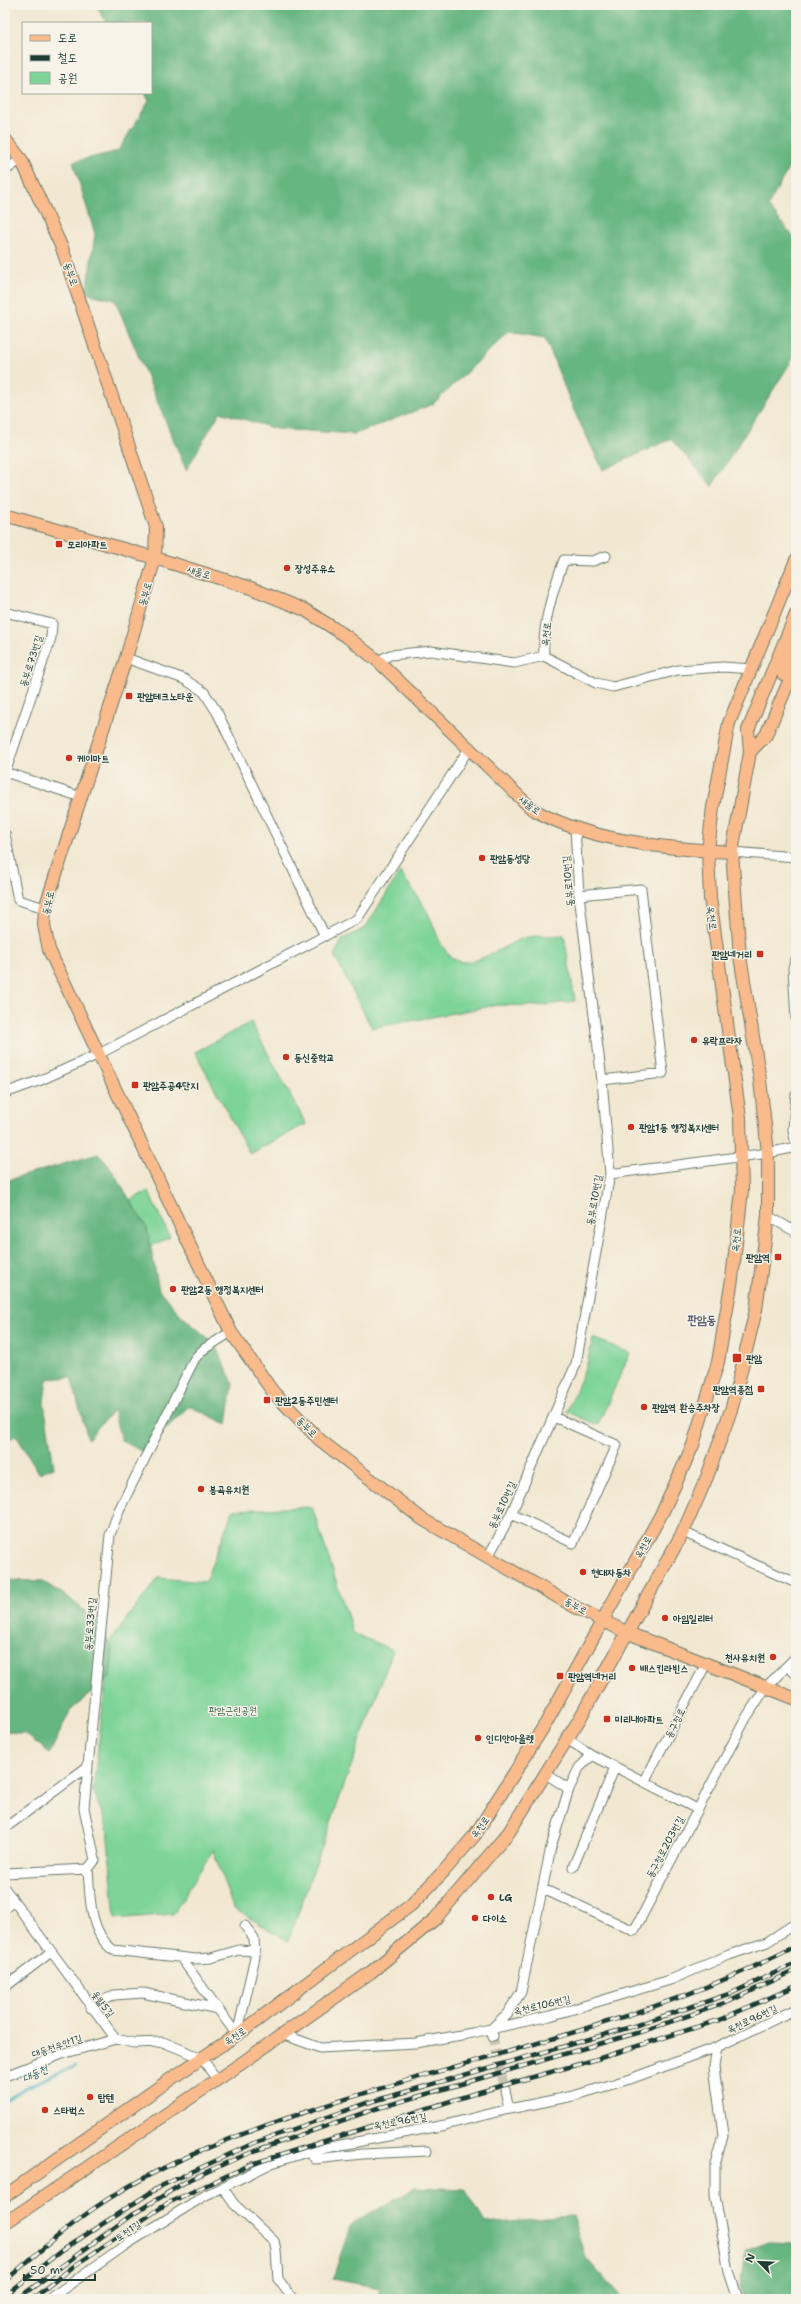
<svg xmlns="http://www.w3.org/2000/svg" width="801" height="2304" font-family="'Shantell Sans','Poor Story',sans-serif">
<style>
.green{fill:#7ed498;stroke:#4e8866}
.forest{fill:#66b680;stroke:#427a5a}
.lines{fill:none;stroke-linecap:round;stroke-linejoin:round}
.stream{stroke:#40aebd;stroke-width:3}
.minor-tunnel{stroke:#c8c6b2;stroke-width:9;stroke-dasharray:9 4.5;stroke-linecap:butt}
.minor-casing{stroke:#69796b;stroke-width:11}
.major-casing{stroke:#69796b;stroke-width:14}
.minor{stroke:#fff;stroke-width:9}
.major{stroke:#fabb8c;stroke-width:12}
.rail-casing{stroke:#1f3d34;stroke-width:4.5}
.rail{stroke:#f7f3e8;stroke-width:3;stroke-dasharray:9;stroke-linecap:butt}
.poi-dot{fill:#c8321e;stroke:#f7f3e8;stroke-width:1.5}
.labels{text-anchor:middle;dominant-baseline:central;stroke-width:3;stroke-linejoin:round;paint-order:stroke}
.street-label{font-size:10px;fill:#1f3d34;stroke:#f7f3e8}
.poi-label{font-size:10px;font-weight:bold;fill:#1f3d34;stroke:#f7f3e8;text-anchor:start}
.park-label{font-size:10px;fill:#325b48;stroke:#f7f3e8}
.water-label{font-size:11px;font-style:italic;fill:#295f5d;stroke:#f7f3e8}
.quarter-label{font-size:12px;font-weight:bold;fill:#5b5f71;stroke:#f7f3e8}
</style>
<rect width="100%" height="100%" fill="#f7f3e8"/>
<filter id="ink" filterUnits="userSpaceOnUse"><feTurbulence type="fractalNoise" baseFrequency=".025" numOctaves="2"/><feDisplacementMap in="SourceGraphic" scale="8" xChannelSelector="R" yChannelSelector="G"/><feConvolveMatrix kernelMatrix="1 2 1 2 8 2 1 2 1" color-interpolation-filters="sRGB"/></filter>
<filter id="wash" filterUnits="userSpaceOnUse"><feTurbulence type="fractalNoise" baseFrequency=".012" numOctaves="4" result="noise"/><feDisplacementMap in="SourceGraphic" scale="16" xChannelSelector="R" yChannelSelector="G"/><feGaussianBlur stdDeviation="0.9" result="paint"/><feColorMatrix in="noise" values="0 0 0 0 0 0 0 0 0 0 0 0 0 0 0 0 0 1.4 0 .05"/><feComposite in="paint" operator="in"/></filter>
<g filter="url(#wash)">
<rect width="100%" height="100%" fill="#f2e8d1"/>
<path class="green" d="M400 872C410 886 420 899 428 913 435 927 439 946 451 957 469 974 507 942 527 937 539 935 552 936 564 935L575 1001 539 1006 497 1005 372 1028 334 955 343 939 365 928Z
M251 1022 306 1124 250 1154 195 1052Z
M148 1191 170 1237 118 1262 96 1217Z
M593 1338 630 1353 598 1425 567 1412 587 1364Z
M312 1507 353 1633 393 1650 288 1941 233 1908 213 1850 173 1914 115 1919 107 1827 93 1790 111 1639 158 1578 205 1582 233 1510Z"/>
<path class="forest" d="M96 5H796V154L768 206 796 240V354L712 486 671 439 603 470 575 413 545 338 509 332 433 404 355 434 276 429 220 412 186 470 115 300 86 293 95 234 73 162 118 151 149 101 145 93H151V23H106Z
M98 1154 110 1167 147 1228 159 1290 182 1316 214 1343 233 1383 227 1424 189 1406 143 1452 121 1440 113 1410 88 1439 71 1377 47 1379 44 1403 54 1467 39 1473 16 1435 5 1443V1181Z
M5 1580 42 1581 69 1598 98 1622 113 1650 110 1677 70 1711 50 1753 25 1734 5 1731Z
M415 2187 465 2189 485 2223 572 2216 586 2258 622 2299H377L380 2288 333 2279 350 2226Z
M768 2242 796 2243V2299H745L740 2287 745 2251Z"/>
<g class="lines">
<path class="stream" d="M5 2101 26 2087 75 2066"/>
</g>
</g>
<g filter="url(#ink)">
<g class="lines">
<path class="minor-tunnel" d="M493 2036 505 2090"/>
<g class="minor-casing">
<path id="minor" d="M5 171 21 159
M5 612 52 624 51 638 5 773
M544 656 596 683 613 687 678 670 723 667 752 669
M544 656C542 624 553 590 564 560L593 561 606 556
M126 658 184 679 204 692 217 712 325 936
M378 661 390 655 431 651 514 663 544 656
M5 772 81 797
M5 834 18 900 45 908
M732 852 796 857
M579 895 641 889 663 1073 602 1080
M796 959 793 968 796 1018
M5 1093 41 1080 99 1054 357 919 470 747
M796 1147 793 1129 796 1095
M610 1174 768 1153 796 1147
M768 1216 796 1232
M511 1514 573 1543 617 1445 554 1417
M683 1532 796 1583
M488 1557 511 1514 576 1364 610 1174 602 1080 579 895 575 828
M787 1666 796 1674
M567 1739 592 1755 697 1809
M546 1774 569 1789
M644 1782 706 1664
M5 1828 87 1767
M573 1867 615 1767
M88 1869C90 1896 89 1932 113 1950L196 1959 211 1958 239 1950 254 1951
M5 1873 88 1869 95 1860 84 1808 110 1535 119 1510 195 1358 204 1349 231 1332
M5 1889 116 2039 134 2043 163 2042 202 2058 217 2080
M543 1889 634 1931 746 1718 766 1687 796 1657
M5 1908 14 1901
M181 1958 237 2035
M5 1987 51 1952
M91 2008 114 1995 143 1993 218 2009
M282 2034 320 2048 416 2043 472 2033 550 2016 670 1980 729 1955 767 1942 796 1923
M237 2035 255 1957 254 1938 245 1926
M493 2036 491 2029 507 2014 521 1992 551 1847 569 1789 579 1768 592 1755
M717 2047 714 2067 723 2135 715 2165V2196L729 2272 738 2299
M5 2076 62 2054 116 2039
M505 2090 509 2109
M310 2151 315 2159 362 2154 427 2151
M223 2188 234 2204 274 2241 276 2250 278 2279 293 2299
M49 2299 124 2246 204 2196 272 2163 310 2151 445 2125 509 2109 573 2096 630 2079 717 2047 796 2009"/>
</g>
<g class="major-casing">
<path id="major" d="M5 139 21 159 62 248 156 527 155 558 126 658 45 908 44 925 49 950 231 1332 273 1392 320 1440 422 1519 575 1607 628 1633 796 1699
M5 515 155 558 251 588 305 610 346 636 378 661 531 808C585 841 669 849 732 852
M783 674 796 645
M750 752 748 730 796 614
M5 2196 175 2076 247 2028 411 1905 444 1871 475 1835 546 1723 663 1511 693 1445 718 1362 732 1279 742 1190 740 1118 710 898 708 851 713 807 729 723 796 560
M5 2223 239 2065 371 1972 435 1919 509 1832 579 1720 683 1532 707 1477 732 1407 756 1310 768 1216V1153L760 1080 740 956 732 852 750 752 766 735 796 665"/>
</g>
<use href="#minor" class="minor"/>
<use href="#major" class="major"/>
<g class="rail-casing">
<path id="rail" d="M5 2281C34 2256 64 2229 96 2207 162 2162 243 2132 318 2108 478 2055 646 2024 796 1946
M5 2296 61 2251 159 2187 254 2143 367 2103 631 2027 732 1993 796 1963
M17 2299 130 2216 187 2181 226 2163 257 2150 375 2109 640 2032 728 2002 796 1970
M32 2299 74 2266 168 2203 252 2164 476 2093 594 2060 719 2020 796 1986"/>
</g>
<use href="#rail" class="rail"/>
</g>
</g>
<g class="poi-dot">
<rect x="55" y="540" width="8" height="8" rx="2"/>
<circle cx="287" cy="568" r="4"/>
<rect x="125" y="692" width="8" height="8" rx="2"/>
<circle cx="69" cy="758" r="4"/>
<circle cx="482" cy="858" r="4"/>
<rect x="756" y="950" width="8" height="8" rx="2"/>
<circle cx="694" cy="1040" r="4"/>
<circle cx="286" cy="1057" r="4"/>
<rect x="131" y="1081" width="8" height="8" rx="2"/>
<circle cx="631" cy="1127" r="4"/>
<rect x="774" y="1253" width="8" height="8" rx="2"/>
<circle cx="173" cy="1289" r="4"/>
<rect x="732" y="1353" width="10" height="10" rx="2"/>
<rect x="757" y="1385" width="8" height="8" rx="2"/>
<rect x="263" y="1396" width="8" height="8" rx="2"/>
<circle cx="644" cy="1407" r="4"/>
<circle cx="201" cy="1489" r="4"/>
<circle cx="583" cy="1572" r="4"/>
<circle cx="665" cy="1618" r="4"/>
<circle cx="773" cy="1657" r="4"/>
<circle cx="632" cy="1668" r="4"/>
<rect x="556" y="1672" width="8" height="8" rx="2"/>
<rect x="603" y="1715" width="8" height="8" rx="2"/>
<circle cx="478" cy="1738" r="4"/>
<circle cx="491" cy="1897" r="4"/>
<circle cx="475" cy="1918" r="4"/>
<circle cx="90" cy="2097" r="4"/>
<circle cx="45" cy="2110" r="4"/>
</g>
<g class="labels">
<g class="street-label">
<text transform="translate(71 274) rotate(71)">동부로</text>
<text transform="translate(199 572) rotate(18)">새울로</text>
<text transform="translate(145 594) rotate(-74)">동부로</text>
<text transform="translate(546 634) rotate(-83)">옥천로</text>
<text transform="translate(31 661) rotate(-72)">동부로73번길</text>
<text transform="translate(530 805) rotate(38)">새울로</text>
<text transform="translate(568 881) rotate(-95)">동부로10번길</text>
<text transform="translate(48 903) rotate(-77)">동부로</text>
<text transform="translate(712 918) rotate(83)">옥천로</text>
<text transform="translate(594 1200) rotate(-80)">동부로10번길</text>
<text transform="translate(736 1240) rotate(-84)">옥천로</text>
<text transform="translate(307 1427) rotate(46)">동부로</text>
<text transform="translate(502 1505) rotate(-65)">동부로10번길</text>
<text transform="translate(643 1547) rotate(-61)">옥천로</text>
<text transform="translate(576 1606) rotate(29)">동부로</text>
<text transform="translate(90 1624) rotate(-85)">동부로33번길</text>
<text transform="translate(675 1723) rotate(-63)">동구청로</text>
<text transform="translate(480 1827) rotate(-54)">옥천로</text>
<text transform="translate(665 1847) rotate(-62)">동구청로203번길</text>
<text transform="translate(103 2004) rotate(52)">옻밭5길</text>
<text transform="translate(542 2005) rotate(-13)">옥천로106번길</text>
<text transform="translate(752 2019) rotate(-25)">옥천로96번길</text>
<text transform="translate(235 2036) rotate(-34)">옥천로</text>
<text transform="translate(57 2046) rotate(-19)">대동천우안1길</text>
<text transform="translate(400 2121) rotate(-10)">옥천로96번길</text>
<text transform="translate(128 2231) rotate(-34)">토천1길</text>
</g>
<g class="poi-label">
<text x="67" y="544">모리아파트</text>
<text x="295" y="568">장성주유소</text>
<text x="137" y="696">판암테크노타운</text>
<text x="77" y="758">케이마트</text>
<text x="490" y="858">판암동성당</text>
<text x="752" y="954" text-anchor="end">판암네거리</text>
<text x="702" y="1040">유락프라자</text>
<text x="294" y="1057">동신중학교</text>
<text x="143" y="1085">판암주공4단지</text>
<text x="639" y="1127">판암1동 행정복지센터</text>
<text x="770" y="1257" text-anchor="end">판암역</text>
<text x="181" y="1289">판암2동 행정복지센터</text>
<text x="746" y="1358">판암</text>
<text x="753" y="1389" text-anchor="end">판암역종점</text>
<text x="275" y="1400">판암2동주민센터</text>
<text x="652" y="1407">판암역 환승주차장</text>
<text x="209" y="1489">봉곡유치원</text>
<text x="591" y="1572">현대자동차</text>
<text x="673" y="1618">아임일리터</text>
<text x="765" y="1657" text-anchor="end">천사유치원</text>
<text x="640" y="1668">배스킨라빈스</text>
<text x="568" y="1676">판암역네거리</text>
<text x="615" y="1719">미리내아파트</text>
<text x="486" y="1738">인디안아울렛</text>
<text x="499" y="1897">LG</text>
<text x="483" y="1918">다이소</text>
<text x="98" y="2097">탑텐</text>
<text x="53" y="2110">스타벅스</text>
</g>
<g class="park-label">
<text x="233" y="1710">판암근린공원</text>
</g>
<g class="water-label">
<text transform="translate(35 2074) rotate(-25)">대동천</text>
</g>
<g class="quarter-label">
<text x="702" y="1320">판암동</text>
</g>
</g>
<rect width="801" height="2304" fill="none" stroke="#f7f3e8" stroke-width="20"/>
<rect x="22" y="22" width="130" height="72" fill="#f7f3e8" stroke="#a1aaa0"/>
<rect x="30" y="35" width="20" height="6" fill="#fabb8c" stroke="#a1aaa0"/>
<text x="58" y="42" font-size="12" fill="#1f3d34">도로</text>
<rect x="30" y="55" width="20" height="6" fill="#1f3d34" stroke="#a1aaa0"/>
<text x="58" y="62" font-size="12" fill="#1f3d34">철도</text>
<rect x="30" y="72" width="20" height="12" fill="#7ed498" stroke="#a1aaa0"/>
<text x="58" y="82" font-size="12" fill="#1f3d34">공원</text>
<g transform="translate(759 2262) rotate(294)" stroke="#f7f3e8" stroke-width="3" paint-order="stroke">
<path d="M0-3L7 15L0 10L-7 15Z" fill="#1f3d34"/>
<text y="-6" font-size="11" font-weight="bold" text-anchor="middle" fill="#1f3d34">N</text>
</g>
<path d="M24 2274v6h71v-6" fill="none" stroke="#1f3d34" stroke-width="2"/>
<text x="30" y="2274" font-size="12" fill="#1f3d34" stroke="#f7f3e8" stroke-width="3" paint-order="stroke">50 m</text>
</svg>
